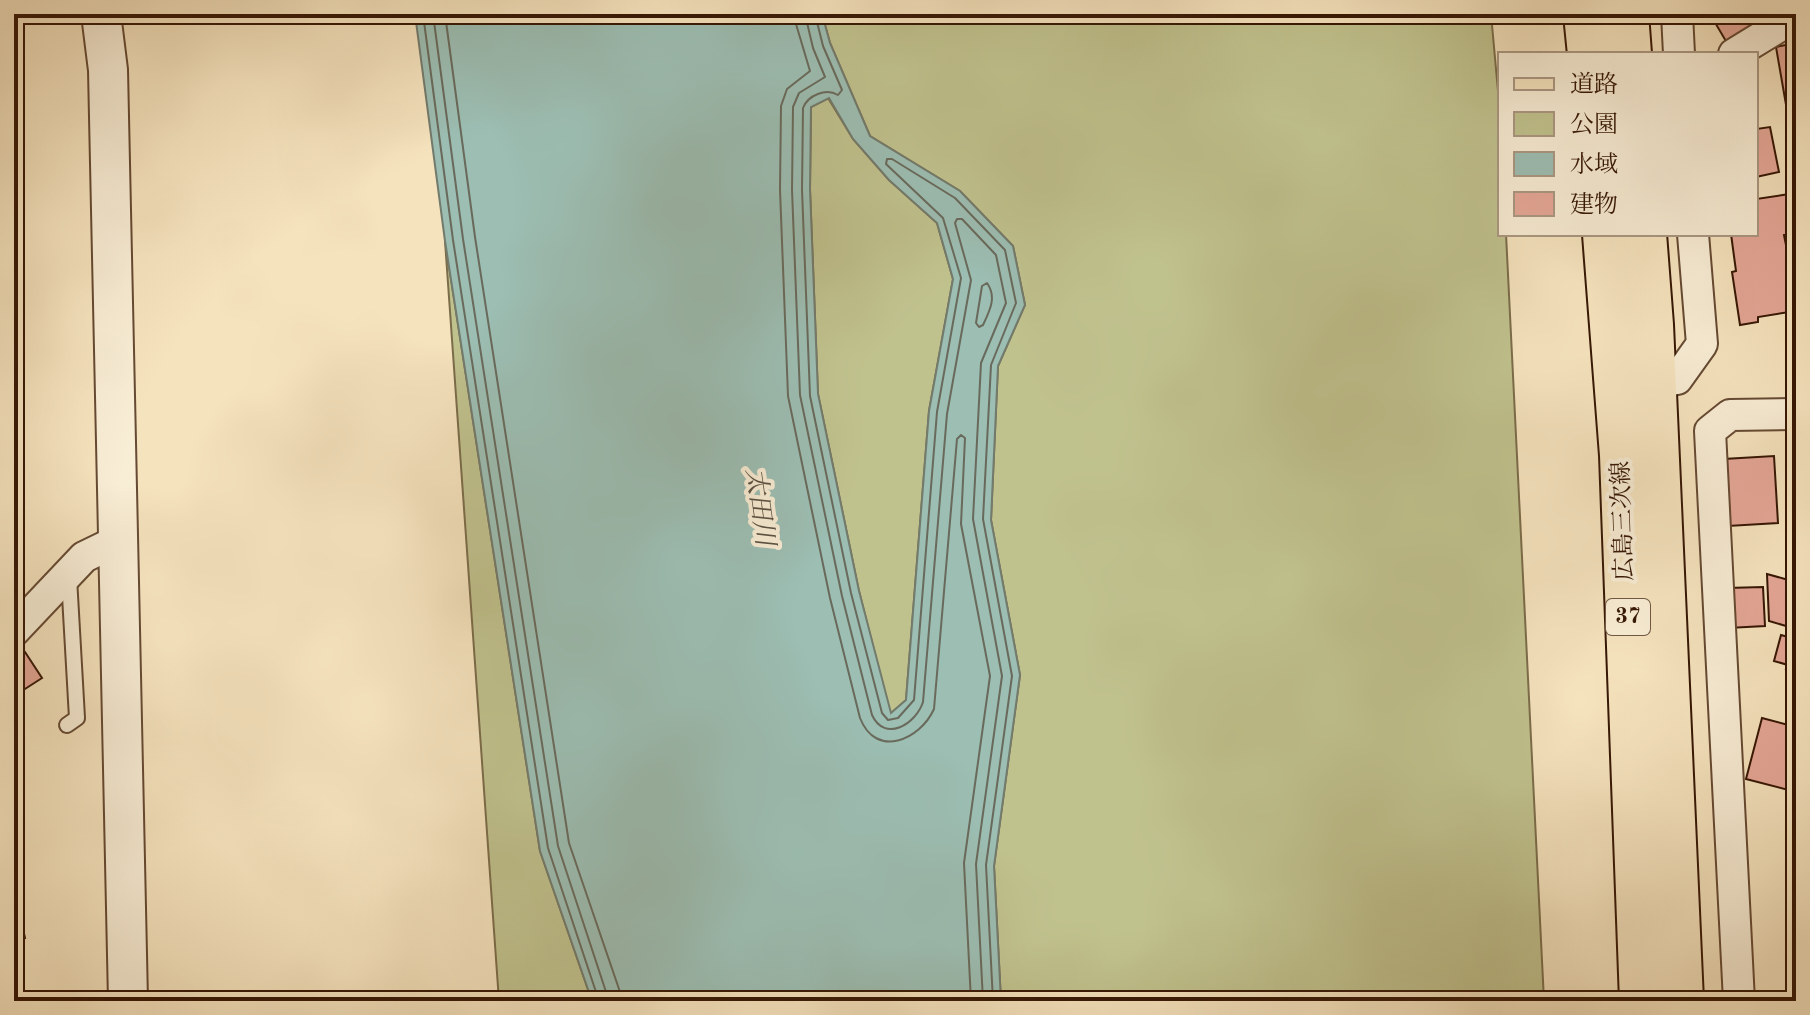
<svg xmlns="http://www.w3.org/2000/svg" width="1810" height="1015" font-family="'Old Standard TT','Noto Serif JP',serif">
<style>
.green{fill:#c0c28e;stroke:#7b6c4a;stroke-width:2}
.water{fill:#9cbeb3;stroke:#737b6d;stroke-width:2;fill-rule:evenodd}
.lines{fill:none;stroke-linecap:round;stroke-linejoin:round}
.shore{stroke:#696a5c;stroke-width:2}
.building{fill:#e5a797;stroke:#361705;stroke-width:2}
.service-casing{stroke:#664a33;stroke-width:18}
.minor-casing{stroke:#664a33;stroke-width:34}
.tertiary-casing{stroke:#664a33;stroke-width:42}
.primary-casing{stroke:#361705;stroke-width:48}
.service{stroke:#f8edd5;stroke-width:14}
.minor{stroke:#f8edd5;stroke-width:30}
.tertiary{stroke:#f8edd5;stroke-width:38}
.primary{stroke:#f5e3be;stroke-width:44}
.labels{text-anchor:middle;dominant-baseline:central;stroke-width:8;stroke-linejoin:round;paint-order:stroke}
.shield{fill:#f8edd5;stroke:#705743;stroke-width:2}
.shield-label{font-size:22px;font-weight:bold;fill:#361705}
.street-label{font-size:24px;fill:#361705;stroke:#f8edd5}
.water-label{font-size:26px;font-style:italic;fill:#5a5142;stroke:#f8edd5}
</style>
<rect width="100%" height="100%" fill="#f5e3be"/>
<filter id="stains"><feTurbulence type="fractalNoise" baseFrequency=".0025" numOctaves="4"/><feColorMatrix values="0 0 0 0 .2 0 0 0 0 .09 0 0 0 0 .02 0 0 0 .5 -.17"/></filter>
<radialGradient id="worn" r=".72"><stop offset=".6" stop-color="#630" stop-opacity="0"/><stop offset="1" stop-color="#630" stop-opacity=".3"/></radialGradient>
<path class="green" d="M822 14H1491L1500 113V234H1506L1544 1001H1001L994 866 1020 675 991 520 998 366 1025 305 1013 246 960 191 870 136 830 43Z
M828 98 853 139 889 180 937 223 953 279 929 411 906 700 890 714 859 591 818 394 810 189 811 107Z
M445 241 540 851 592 1001H499Z"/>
<path class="water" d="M415 14H822L830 43 870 136 960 191 1013 246 1025 305 998 366 991 520 1020 675 994 866 1001 1001H592L540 851 445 241ZM829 98 853 139 889 180 937 223 953 279 929 411 906 700 891 713 859 591 818 394 810 189 811 107Z"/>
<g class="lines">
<path class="shore" d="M423 14 453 240 548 848 599 1001
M433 14 463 239 558 846 609 1001
M445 14 475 237 569 843 619 989 621 1001
M793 14 810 71 787 89 781 106 780 190 788 396 830 598 860 718C876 759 920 740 934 709L957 439 961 435 965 438 961 524 990 676 964 863 971 1001
M805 14 813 48 825 77 799 93 793 107 792 190 800 395 842 596 872 715C885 743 916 724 923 702L947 414 971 280 955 223 957 219H962L996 255 1006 303 981 363 973 519 1002 676 976 864 983 1001
M815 14 823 46 842 90 838 95C826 88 808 95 803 108L802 190 810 396 851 593 882 713 888 720 898 718 914 700 937 412 961 278 943 218 886 164 887 159H892L955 198 1005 250 1016 303 991 365 983 519 1012 676 986 865 993 1001
M987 283C997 297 990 310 983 325L979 327 976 323 982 286Z"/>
</g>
<path class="building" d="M1710 14H1750L1760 31 1730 48Z
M1791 44 1796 71V145H1793L1776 47Z
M1770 127 1779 172 1756 177V129Z
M1796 193V233L1784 235 1786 245 1796 243V270H1791L1796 311 1758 317V322L1740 325 1732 272 1736 271 1731 234H1756V199Z
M1774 456 1778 523 1728 526 1724 459Z
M1767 574 1792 581 1789 590 1796 592V629L1769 621Z
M1763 587 1765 626 1728 628 1727 588Z
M1781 635 1796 639V672L1786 669 1788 665 1774 661Z
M25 652 42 678 14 696V659Z
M1762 718 1796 727V792L1746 779Z
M14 889 25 938 14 941Z
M1796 947V1001H1784Z"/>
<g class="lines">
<g class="service-casing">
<path id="service" d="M67 725 77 718 69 578"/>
</g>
<g class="minor-casing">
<path id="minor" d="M1677 14 1679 54
M1734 54 1796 16
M1636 386 1677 379 1702 344 1693 234
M14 631 84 557 117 541
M1739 1001 1710 431 1730 415 1796 414"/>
</g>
<g class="tertiary-casing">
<path id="tertiary" d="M101 14 108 70 128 1001"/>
</g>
<g class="primary-casing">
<path id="primary" d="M1586 14 1590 54
M1626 14 1629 54
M1605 234 1622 455 1642 1001
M1644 234 1651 325 1681 1001"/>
</g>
<use href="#service" class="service"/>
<use href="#minor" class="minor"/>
<use href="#tertiary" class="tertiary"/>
<use href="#primary" class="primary"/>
</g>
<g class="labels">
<rect class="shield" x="1606" y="599" width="44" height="36" rx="6"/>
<g class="shield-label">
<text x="1628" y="617">37</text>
</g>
<g class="street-label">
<text transform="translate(1624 521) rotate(-92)">広島三次線</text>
</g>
<g class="water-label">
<text transform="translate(759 507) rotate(82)">太田川</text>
</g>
</g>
<rect width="1810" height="1015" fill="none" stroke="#f5e3be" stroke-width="48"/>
<rect x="16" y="16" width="1778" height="983" fill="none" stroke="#361705" stroke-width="4"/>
<rect x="24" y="24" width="1762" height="967" fill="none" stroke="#361705" stroke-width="2"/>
<rect x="1498" y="52" width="260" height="184" fill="#f8edd5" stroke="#aa9782" stroke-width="2"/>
<rect x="1514" y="78" width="40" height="12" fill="#f5e3be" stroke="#aa9782" stroke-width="2"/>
<text x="1570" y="92" font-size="24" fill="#361705">道路</text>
<rect x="1514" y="112" width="40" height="24" fill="#c0c28e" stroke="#aa9782" stroke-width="2"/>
<text x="1570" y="132" font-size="24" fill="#361705">公園</text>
<rect x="1514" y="152" width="40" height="24" fill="#9cbeb3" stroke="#aa9782" stroke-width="2"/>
<text x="1570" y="172" font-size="24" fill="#361705">水域</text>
<rect x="1514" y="192" width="40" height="24" fill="#e5a797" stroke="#aa9782" stroke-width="2"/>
<text x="1570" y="212" font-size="24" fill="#361705">建物</text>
<rect width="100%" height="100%" filter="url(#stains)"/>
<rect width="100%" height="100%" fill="url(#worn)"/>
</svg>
